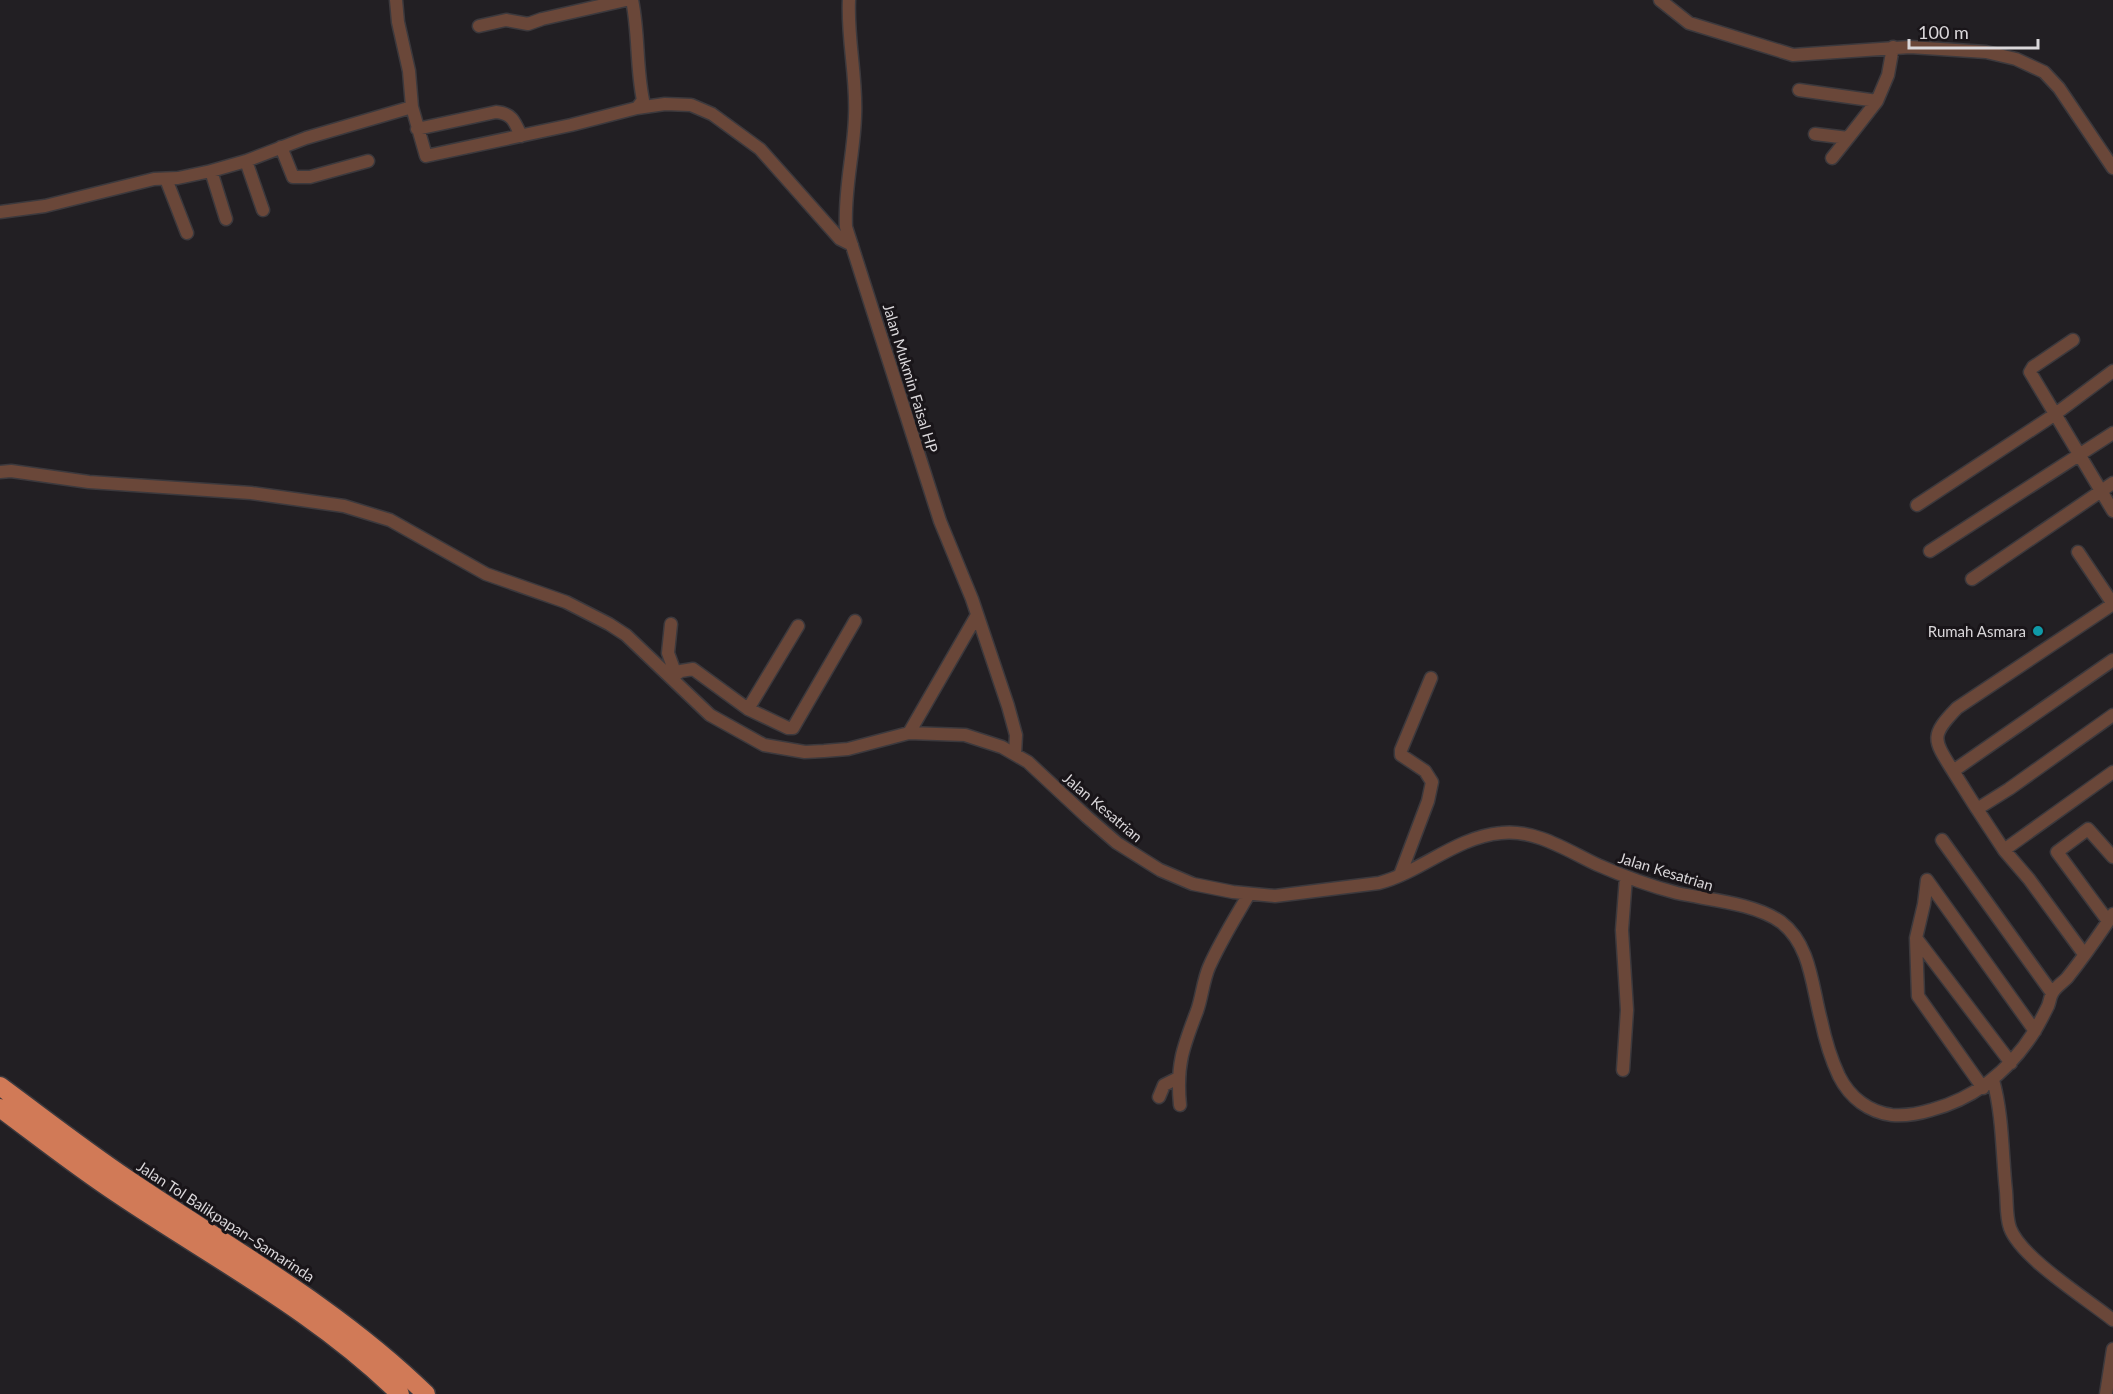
<svg xmlns="http://www.w3.org/2000/svg" width="2113" height="1394" font-family="Lato,sans-serif">
<style>
.lines{fill:none;stroke-linecap:round;stroke-linejoin:round}
.minor-casing{stroke:#3c393d;stroke-width:15}
.highway-casing{stroke:#3c393d;stroke-width:21}
.minor{stroke:#6a4739;stroke-width:12}
.highway{stroke:#d17a57;stroke-width:18}
.culture-dot{fill:#0f9aa8;stroke:#191519;stroke-width:2}
.labels{text-anchor:middle;dominant-baseline:central;stroke-width:6;stroke-linejoin:round;paint-order:stroke}
.street-label{font-size:15px;fill:#dad7da;stroke:#191519}
.poi-label{font-size:15px;fill:#dad7da;stroke:#191519;text-anchor:end}
</style>
<rect width="100%" height="100%" fill="#221f23"/>
<g class="lines">
<g class="minor-casing">
<path id="minor" d="M396 0 398 22 409 71 412 107 426 156 571 125 637 108 665 104 691 105 712 114 760 149 840 239 852 245
M632 0C639 33 636 67 643 100L637 108
M849 0C847 39 857 77 855 116 854 153 844 189 846 227L940 521 972 599 1008 706 1016 735 1015 754
M1660 0 1689 23 1793 55 1910 47 1986 52 2016 59 2044 72 2059 88 2113 168
M479 26 506 20 528 24 542 19 626 0
M1799 90 1877 101 1888 75 1893 47
M417 129 496 112C512 113 515 122 521 136
M1815 134 1848 138 1877 101
M281 147 293 177H310L368 161
M1832 158 1848 138
M246 161 263 210
M211 171 226 219
M166 179 187 233
M0 212 45 206 154 179 178 178 211 171 246 161 306 138 412 107
M2073 340 2033 367 2030 372 2113 511
M0 472 11 471 89 482 251 493 344 506 390 520 486 574 566 602 609 624 626 635 710 715 764 745 805 752 824 751 848 749 909 733 965 735 1002 747 1028 762 1087 817 1117 843 1160 870 1193 884 1233 892 1275 896 1379 883C1421 872 1456 837 1501 833 1536 829 1568 851 1598 865 1623 876 1650 886 1677 893 1709 900 1754 903 1781 922 1811 945 1812 987 1821 1020 1825 1039 1831 1059 1839 1076 1850 1098 1869 1112 1892 1115 1906 1116 1918 1114 1931 1110 1976 1098 2009 1071 2034 1032 2039 1024 2044 1014 2048 1006 2050 1001 2050 996 2053 992 2056 987 2062 983 2067 978 2083 958 2099 935 2113 914
M1917 505 2054 415 2113 371
M1930 551 2113 433
M2078 552 2113 604
M1972 579 2113 483
M671 624 668 653 676 675
M2113 660 1953 771 1977 809 2009 789 2113 715
M672 677 681 671 693 669 748 709 788 728H793L855 621
M748 709 798 626
M909 733 977 615
M1953 771C1933 739 1930 736 1957 708L2113 604
M1977 809 2004 850 2113 772
M1942 840 2052 993
M2004 850 2029 879 2084 954
M1400 875 1428 801 1432 782 1425 771 1401 755V750L1431 678
M1927 880 1924 904 1916 938 1918 996 1983 1088
M1927 880 2035 1031
M2108 921 2057 852 2088 829 2113 857
M1916 938 2011 1063
M1623 1070 1627 1010 1622 930 1626 877
M1993 1080C2003 1116 2002 1154 2006 1191 2007 1202 2006 1217 2010 1228 2021 1258 2087 1299 2113 1320
M1159 1097 1164 1085 1178 1078
M1180 1105C1176 1066 1183 1047 1197 1011 1202 997 1203 981 1209 967 1220 942 1235 918 1249 894
M2106 1394 2113 1349"/>
</g>
<g class="highway-casing">
<path id="highway" d="M0 1086C42 1117 83 1149 126 1178 228 1247 337 1307 426 1394
M0 1108C39 1137 77 1167 118 1194 213 1258 318 1313 400 1394"/>
</g>
<use href="#minor" class="minor"/>
<use href="#highway" class="highway"/>
</g>
<circle class="culture-dot" cx="2038" cy="631" r="6"/>
<g class="labels">
<g class="street-label">
<text transform="translate(911 378) rotate(73)">Jalan Mukmin Faisal HP</text>
<text transform="translate(1103 807) rotate(40)">Jalan Kesatrian</text>
<text transform="translate(1666 871) rotate(17)">Jalan Kesatrian</text>
<text transform="translate(226 1221) rotate(33)">Jalan Tol Balikpapan–Samarinda</text>
</g>
<g class="poi-label">
<text x="2026" y="631">Rumah Asmara</text>
</g>
</g>
<path d="M1909 39v9h129v-9" fill="none" stroke="#dad7da" stroke-width="3"/>
<text x="1918" y="39" font-size="18" fill="#dad7da" stroke="#191519" stroke-width="4.5" paint-order="stroke">100 m</text>
</svg>
